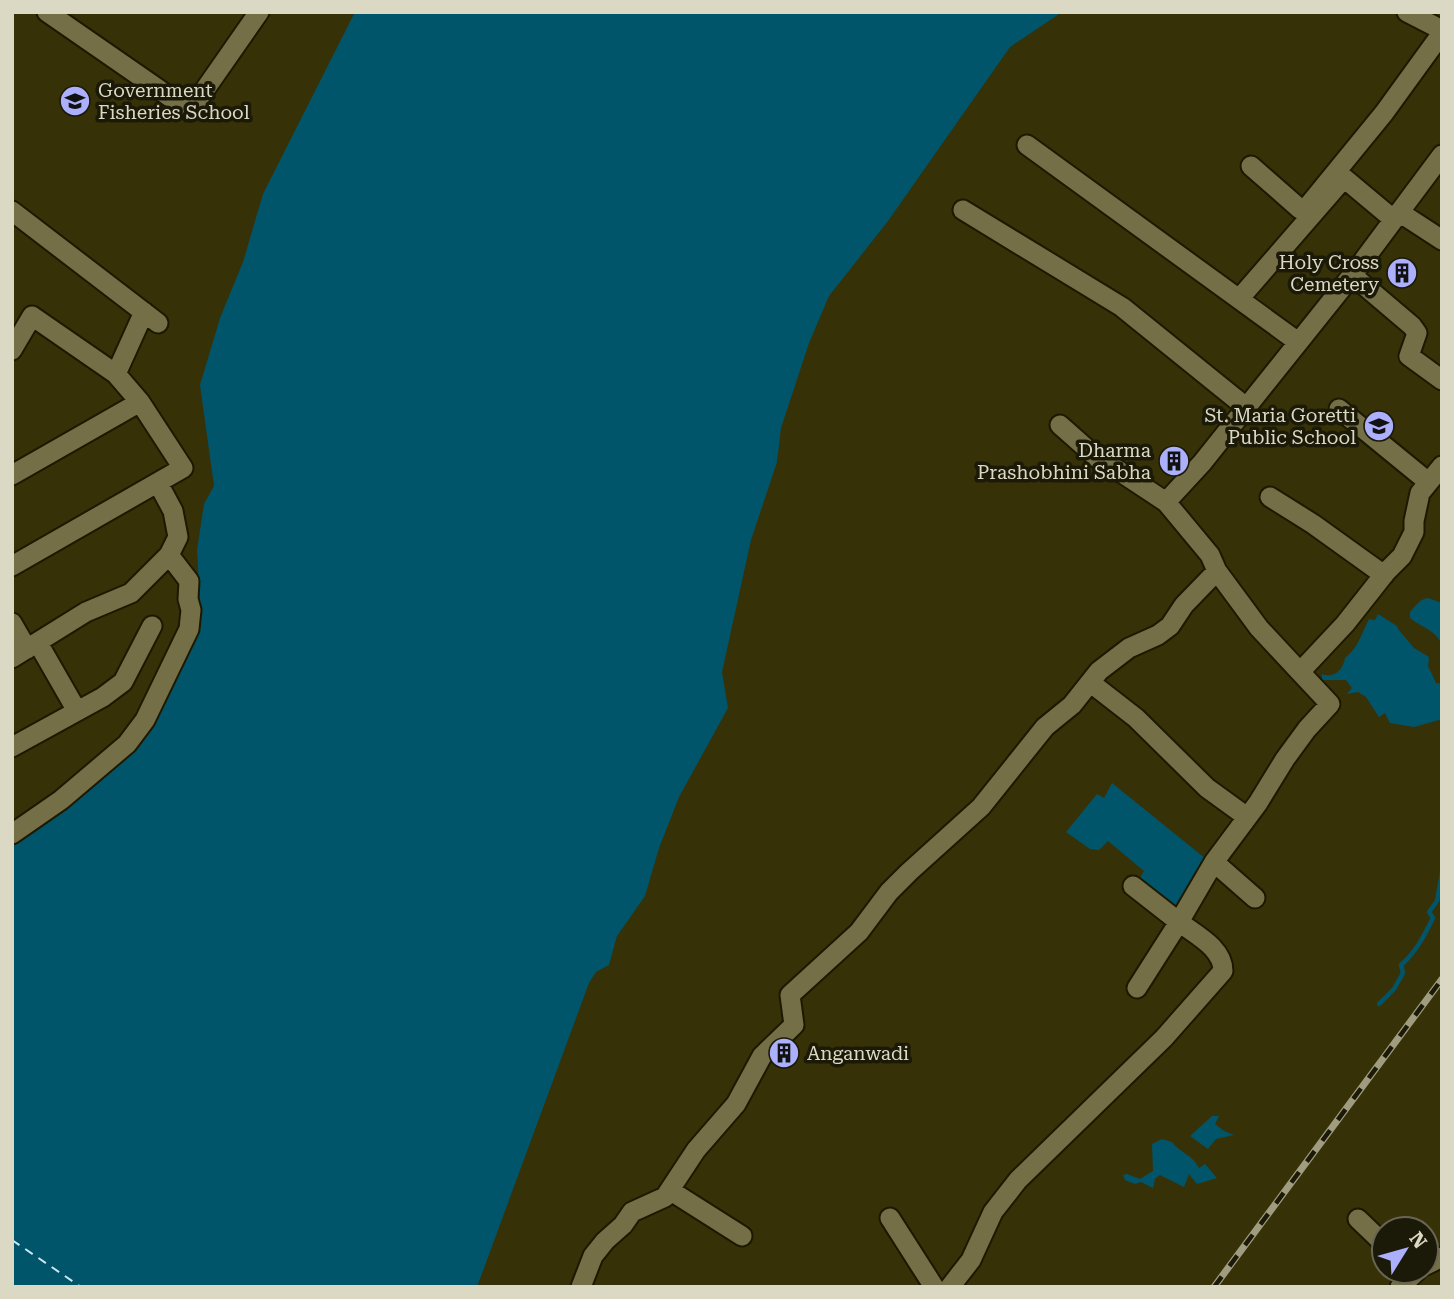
<svg xmlns="http://www.w3.org/2000/svg" width="1454" height="1299" font-family="'Roboto Serif',serif">
<style>
.water{fill:#00556a}
.lines{fill:none;stroke-linecap:round;stroke-linejoin:round}
.stream{stroke:#00556a;stroke-width:4.5}
.ferry{stroke:#cce7f1;stroke-width:2;stroke-dasharray:9 7;stroke-linecap:butt}
.minor-casing{stroke:#1d1900;stroke-width:23}
.minor{stroke:#756f47;stroke-width:19}
.rail-casing{stroke:#9f9c7f;stroke-width:7}
.rail{stroke:#1b1908;stroke-width:4.5;stroke-dasharray:13;stroke-linecap:butt}
.labels{text-anchor:middle;dominant-baseline:central;stroke-width:7;stroke-linejoin:round;paint-order:stroke}
.poi-label{font-size:19px;fill:#dbd9c3;stroke:#1b1908;text-anchor:end}
</style>
<rect width="100%" height="100%" fill="#373107"/>
<path class="water" d="M355 12H1062L1010 47 888 221 829 296 809 343 781 428 777 462 751 540 722 672 728 708 679 797 659 848 645 896 617 936 609 965 596 972 589 983 477 1287H12V843L139 742 201 620 197 550 204 504 214 486 200 385 220 318 243 262 263 194Z
M1428 598 1442 603V647C1439 631 1422 628 1410 618V612C1415 606 1420 599 1428 598Z
M1378 614 1397 626 1398 629 1414 648 1429 657 1428 666 1436 683 1442 684V718L1439 720 1414 727 1390 723 1385 713 1379 717 1366 697 1358 692 1347 694 1352 688 1346 680H1322V674C1334 679 1343 670 1345 658 1358 648 1362 633 1369 619L1375 620Z
M1112 783 1206 859 1175 911 1137 883 1144 871 1108 841 1099 850 1090 849 1066 832 1097 794 1104 798Z
M1212 1116H1219L1215 1124 1224 1131 1234 1135 1216 1139 1208 1149 1190 1136Z
M1162 1139 1172 1142C1179 1152 1193 1155 1199 1168L1205 1164 1217 1178 1197 1184 1189 1174 1184 1187 1160 1175 1155 1179 1153 1188 1141 1182 1135 1184 1125 1180 1123 1175 1127 1174 1140 1179 1153 1171 1152 1144Z"/>
<g class="lines">
<path class="stream" d="M1379 1004 1394 989 1403 973 1401 965C1416 952 1424 936 1433 918L1429 912 1437 901 1442 873"/>
<path class="ferry" d="M12 1240 81 1287"/>
<g class="minor-casing">
<path id="minor" d="M47 12 190 111 259 12
M1407 12 1442 30
M1027 145 1298 342
M1251 166 1300 209 1308 206 1384 113 1442 33
M963 210 1122 307 1247 408
M12 211 158 323
M1399 212 1442 240
M1352 275 1412 326 1417 333 1409 356 1442 380
M1239 299 1344 178 1393 219
M12 350 32 316 116 374 140 402 183 468 12 566
M116 374 144 312
M1339 409 1427 481
M1060 425 1104 464 1110 465 1166 502
M12 475 140 402
M1270 497 1313 524 1384 575
M12 623 27 649
M38 643 77 711
M12 658 86 612 131 593 169 555 178 537 173 511 158 483
M1300 672 1259 628 1217 571 1210 555 1166 502 1202 463 1357 269 1442 155
M1091 683 1136 718 1207 788 1247 817
M12 747 103 697 123 682 152 626
M12 834 61 800 127 744 145 720 189 629 191 610 188 599 189 581 169 555
M1214 862 1255 898
M1133 886 1179 922 1137 988
M671 1191 742 1236
M890 1218 934 1287
M1358 1219 1384 1244
M1426 1265 1442 1257
M581 1287 593 1256 605 1241 623 1225 632 1212 665 1197 696 1150 736 1104 762 1056 794 1025 790 995 859 932 889 892 909 872 981 807 1045 727 1072 705 1099 671 1129 648 1158 635 1170 626 1184 605 1217 571
M950 1287 971 1260 993 1212 1018 1180 1164 1038 1223 971C1223 948 1196 935 1179 922L1214 862 1258 803 1285 759 1307 729 1330 704 1300 672 1345 624 1386 572 1402 556 1414 532V521L1420 493 1442 466
M1400 1287 1417 1271"/>
</g>
<use href="#minor" class="minor"/>
<g class="rail-casing">
<path id="rail" d="M1214 1287 1442 979"/>
</g>
<use href="#rail" class="rail"/>
</g>
<defs>
<g id="school-disc" transform="scale(1.575)"><circle r="9.5" fill="#acaffb" stroke="#1b1908"/><path d="M0-5L7-2L0 1L-7-2ZM-4 1L0 2.5L4 1V4Q0 6-4 4Z" fill="#111"/></g>
<g id="building-disc" transform="scale(1.575)"><circle r="9.5" fill="#acaffb" stroke="#1b1908"/><path d="M-4-6H4V6H1V3H-1V6H-4ZM-2.5-4.3h1.7v1.8h-1.7ZM.8-4.3h1.7v1.8H.8ZM-2.5-1h1.7V.8h-1.7ZM.8-1h1.7V.8H.8Z" fill="#111"/></g>
</defs>
<g fill-rule="evenodd">
<use href="#school-disc" x="75" y="101"/>
<use href="#building-disc" x="1402" y="273"/>
<use href="#school-disc" x="1379" y="426"/>
<use href="#building-disc" x="1174" y="461"/>
<use href="#building-disc" x="784" y="1053"/>
</g>
<g class="labels">
<g class="poi-label">
<text x="98" y="90" text-anchor="start">Government<tspan x="98" dy="22">Fisheries School</tspan></text>
<text x="1379" y="262">Holy Cross<tspan x="1379" dy="22">Cemetery</tspan></text>
<text x="1356" y="415">St. Maria Goretti<tspan x="1356" dy="22">Public School</tspan></text>
<text x="1151" y="450">Dharma<tspan x="1151" dy="22">Prashobhini Sabha</tspan></text>
<text x="807" y="1053" text-anchor="start">Anganwadi</text>
</g>
</g>
<rect width="1454" height="1299" fill="none" stroke="#dbd9c3" stroke-width="28"/>
<g transform="translate(1405 1250) rotate(53)"><circle r="33" fill="#1b1908" stroke="#686653" stroke-width="2"/>
<path d="M0-5L12 26L0 18L-12 26Z" fill="#acaffb"/>
<text y="-10" font-size="19" font-weight="bold" text-anchor="middle" fill="#dbd9c3">N</text>
</g>
</svg>
